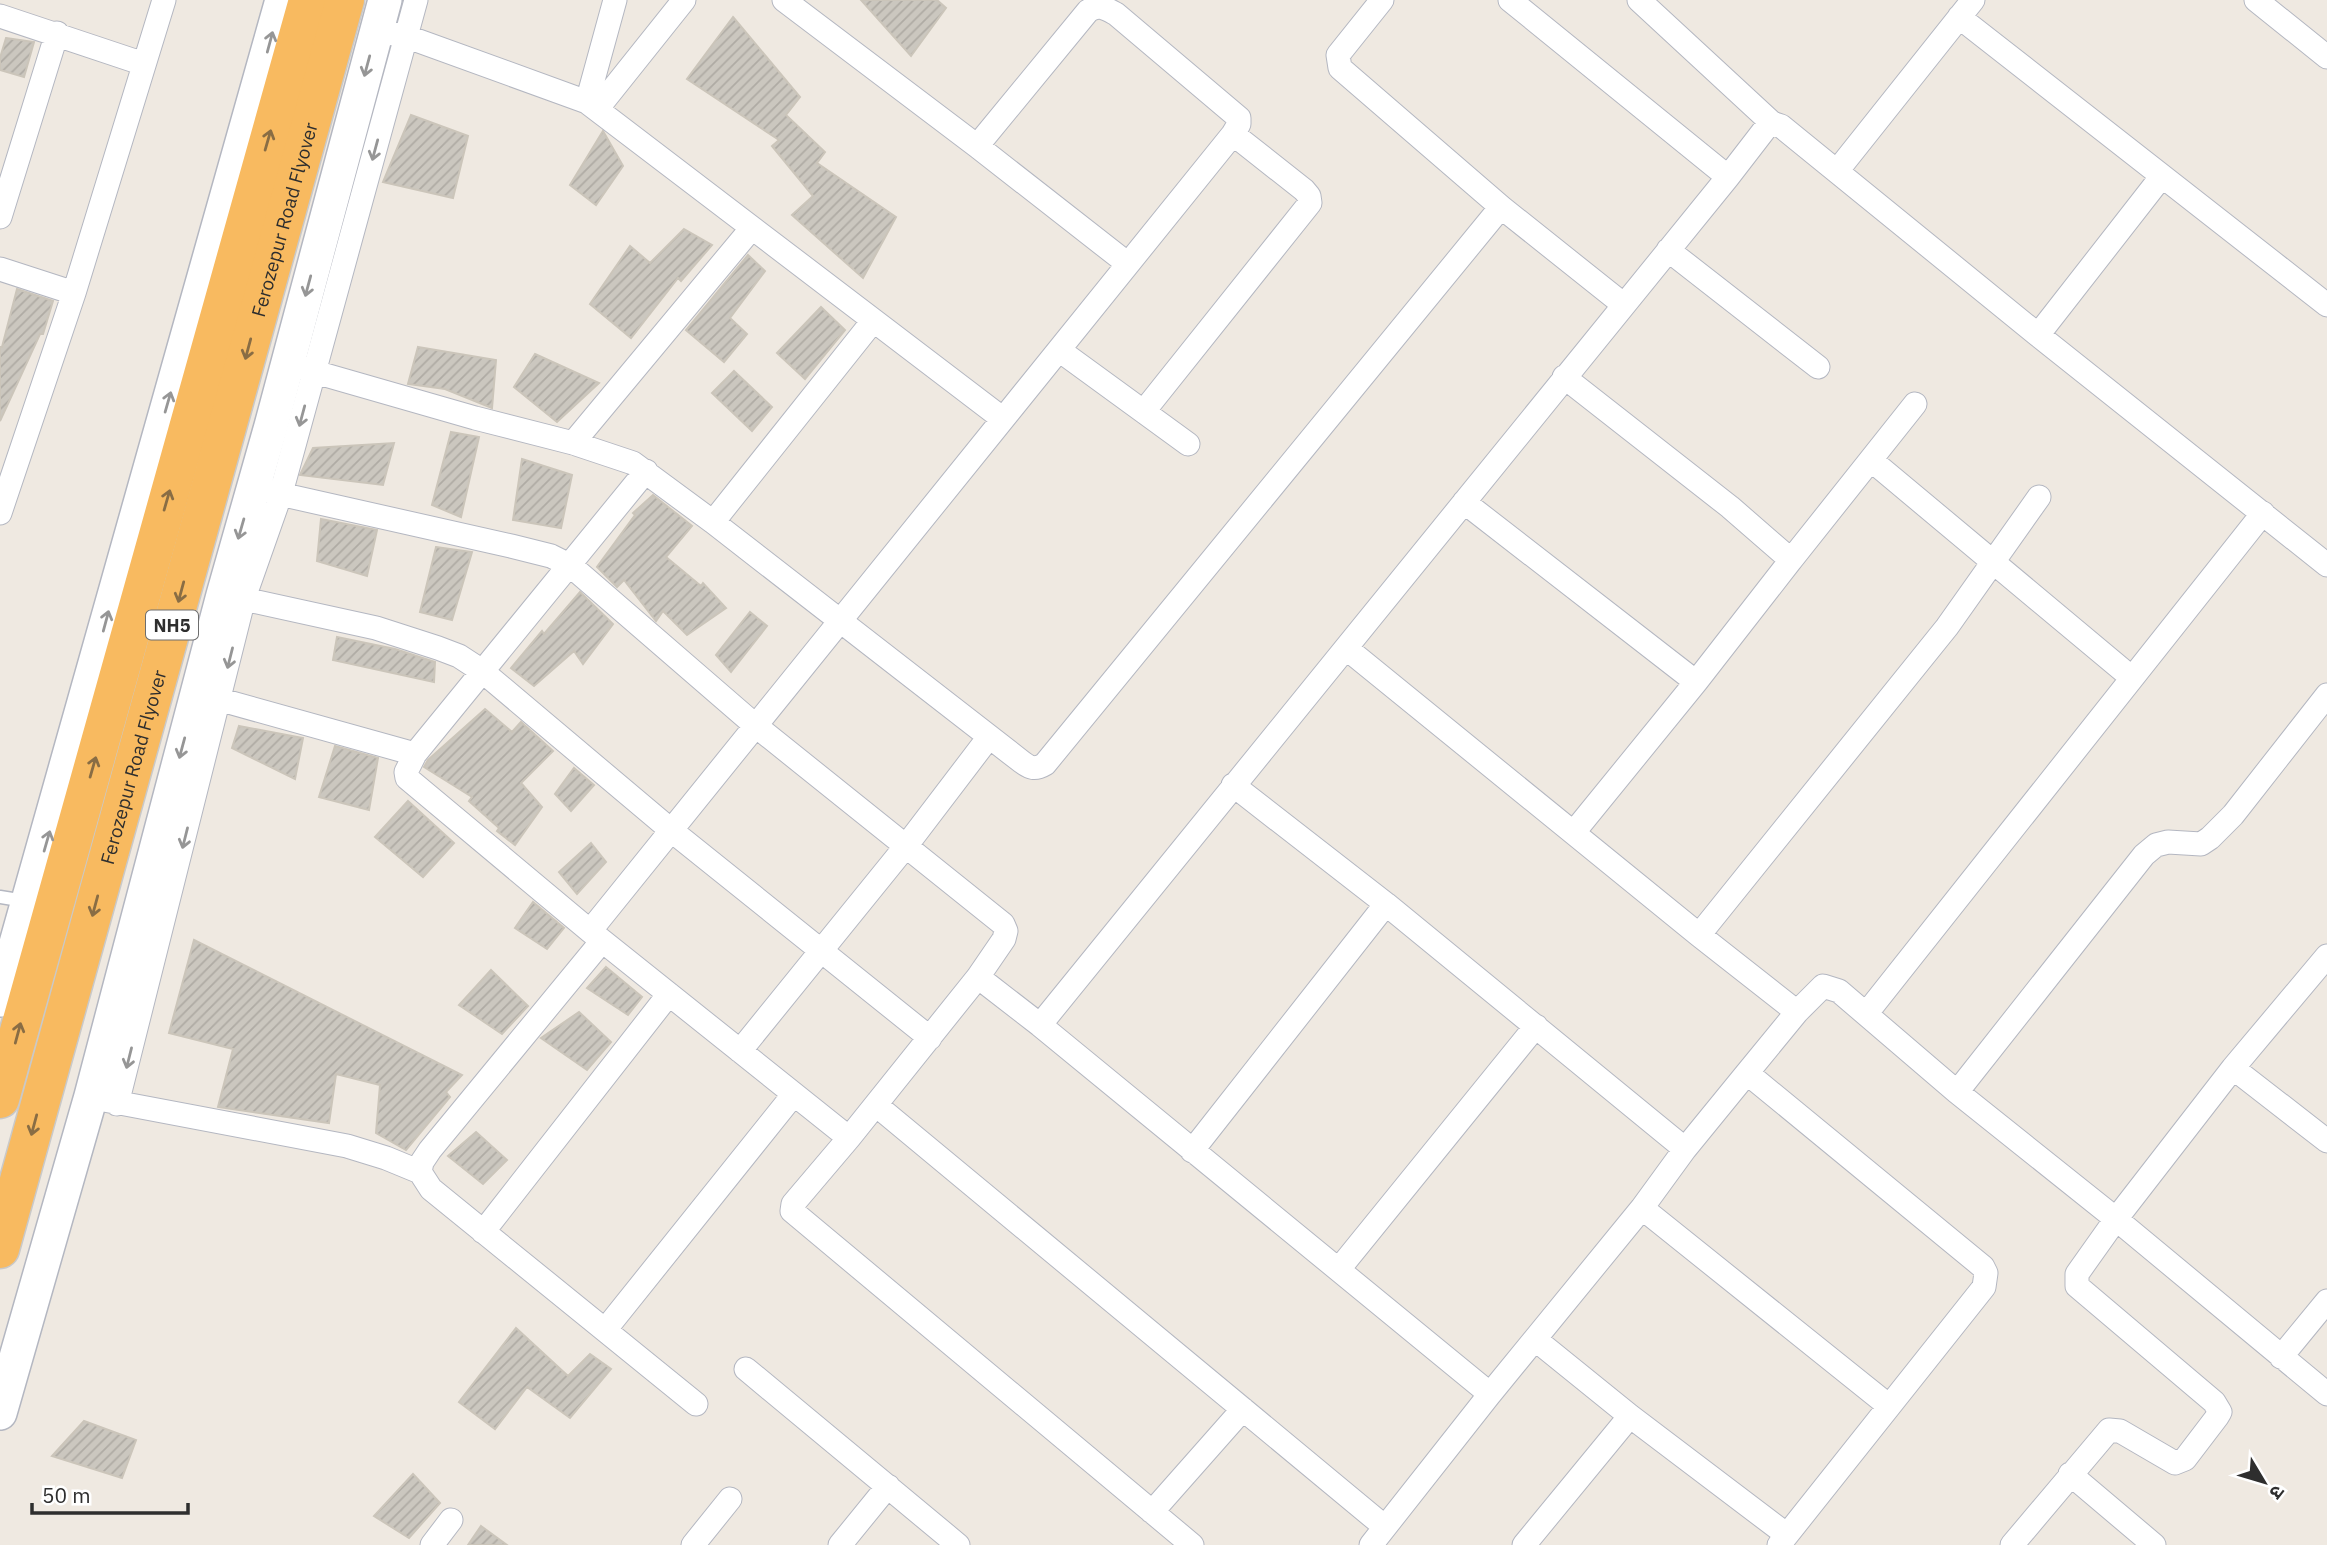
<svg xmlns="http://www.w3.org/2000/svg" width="2327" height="1545" font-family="'IBM Plex Sans','Noto Sans Devanagari',sans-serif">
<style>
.building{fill:url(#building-hatch);stroke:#cbc5ba;stroke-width:2}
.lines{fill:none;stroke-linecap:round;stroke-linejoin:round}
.service-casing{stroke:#b4b7c1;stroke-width:15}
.minor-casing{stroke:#b4b7c1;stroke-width:25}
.secondary-casing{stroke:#b4b7c1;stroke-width:36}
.trunk-casing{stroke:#c9c9c9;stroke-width:41}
.service{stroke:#fff;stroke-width:12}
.minor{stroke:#fff;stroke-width:23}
.secondary{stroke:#fff;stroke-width:33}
.trunk{stroke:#f8ba60;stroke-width:38}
.oneway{stroke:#969696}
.oneway2{stroke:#896d44}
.labels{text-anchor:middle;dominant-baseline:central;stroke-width:6;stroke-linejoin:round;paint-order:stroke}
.shield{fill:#fff;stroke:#6d6d6d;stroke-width:2}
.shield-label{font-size:18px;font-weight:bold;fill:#2e2e2e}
.street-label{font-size:19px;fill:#2e2e2e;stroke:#fff}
</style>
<defs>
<pattern id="building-hatch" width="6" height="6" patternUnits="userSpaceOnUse" patternTransform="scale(1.75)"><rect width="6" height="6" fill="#cbc7bf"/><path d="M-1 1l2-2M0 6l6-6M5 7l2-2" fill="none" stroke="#afaba4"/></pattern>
</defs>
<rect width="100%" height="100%" fill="#efe9e1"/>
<path class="building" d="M861 0H937L946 8 911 56Z
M733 17 800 97 786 115 825 152 817 163 896 217 863 278 792 215 813 196 772 146 779 140 687 79Z
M6 38 34 42 24 77 0 70V58Z
M411 115 468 136 453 198 383 182Z
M603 131 623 166 596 205 570 185Z
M684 229 712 245 681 281 678 278 631 338 590 304 630 246 650 263Z
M748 255 765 271 730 318 747 334 724 362 686 330Z
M17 289 53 301 43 334H40L0 421V347H2Z
M821 307 845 330 805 379 777 353Z
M418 347 496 360 492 408 445 389 408 384Z
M535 354 599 383 557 422 514 387Z
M734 371 772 407 752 431 712 393Z
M451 432 479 437 461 517 432 505Z
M394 443 383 485 300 475 313 448Z
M522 459 572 475 561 528 513 520Z
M653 495 692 526 666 557 701 586 703 583 726 608 687 635 663 611 656 621 624 580 617 587 597 567 635 515 633 513Z
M321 519 377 530 367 576 317 561Z
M436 547 472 552 452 620 420 612Z
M580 592 613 624 583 664 574 651 534 686 511 668 542 631 544 634Z
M750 612 767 626 731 672 716 655Z
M337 637 395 649 435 662 434 682 333 660Z
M485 709 512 732 521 722 553 751 521 783 542 807 515 845 497 831 499 828 469 801 472 797 424 767 428 760Z
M239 726 303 738 295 779 232 748Z
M335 746 378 758 369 810 319 797Z
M574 768 594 785 571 811 555 794Z
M408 801 454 843 423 877 375 837Z
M591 843 606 862 577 894 559 872Z
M533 902 564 928 547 949 515 928Z
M194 940 462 1075 446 1092 450 1097 406 1150 376 1133 380 1085 336 1074 329 1123 218 1107 233 1049 169 1033Z
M606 967 642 997 628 1015 587 988Z
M491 970 528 1006 502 1034 459 1005Z
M579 1012 611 1042 587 1070 541 1038Z
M476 1132 507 1160 483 1184 448 1156Z
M516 1328 568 1376 590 1354 611 1369 570 1418 527 1387 495 1429 459 1402Z
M84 1421 136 1440 122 1478 52 1456Z
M413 1474 440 1503 409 1538 374 1516Z
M481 1526 507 1545H468Z"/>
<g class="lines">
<g class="service-casing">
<path id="service" d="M0 897 25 901"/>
</g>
<g class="minor-casing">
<path id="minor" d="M784 0 977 146 1128 264
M1382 0 1338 55 1340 68 1501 207 1624 305
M1510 0 1728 177
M1639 0 1772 123
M2256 0 2327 57
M0 16 144 64
M1959 17 2327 305
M393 34 405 36 587 102 1003 419
M587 102 615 0
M597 109 684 0
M1837 171 1973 0
M0 217 57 33
M1668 250 1818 367
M0 269 74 293
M2038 335 2162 176
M1059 350 1188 444
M287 364 475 418 573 443 633 463 713 522 1022 762C1030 768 1035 770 1045 764L1501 207
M1564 377 1730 507 1791 560 1696 682 1574 832
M1144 411 1310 203 1309 196 1304 190 1233 134
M573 443 751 229
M1871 460 2132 678
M646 471 415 754 406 772 407 778 590 931 849 1138
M253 488 511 546 551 556 571 566 756 726 1003 924 1006 931 1004 939 978 977 849 1138 793 1204 792 1211 1192 1545
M1464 502 1696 682
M0 513 74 293 164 0
M713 522 873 321
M1791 560 1915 404
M230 596 376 628 438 648 459 656 482 671 672 831 930 1038
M1346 648 1699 935 1797 1012
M207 696 415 754
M1233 785 1386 904 1685 1149
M590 931 1233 134 1239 124V118L1116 14C1105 8 1099 4 1088 11L977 146
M1699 935 1947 627 2039 497
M602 941 430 1150 422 1162 420 1172 431 1189 696 1404
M978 977 1040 1025
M1866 1014 2263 513
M740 1051 906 846 989 737
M2233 1068 2327 1141
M1747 1073 1797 1012 1823 986 1839 991 1957 1092 2116 1219 2327 1394
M1957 1092 2144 855 2156 845 2168 842 2201 844 2210 838 2233 815 2327 695
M104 1100 347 1146 386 1158 420 1172
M117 1104 244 598 281 493 416 0
M876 1105 1385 1527
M1192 1151 1386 904
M1642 1208 1889 1406
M483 1232 669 994
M1339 1269 1536 1026
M605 1330 794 1094
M1536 1340 1630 1416 1787 1535
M2281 1357 2327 1301
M746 1369 958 1545
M1490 1394 1642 1208 1685 1149 1747 1073 1983 1267 1986 1273 1984 1287 1779 1545
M2070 1474 2154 1545
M1152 1512 1243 1409
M432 1545 451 1520
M693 1545 730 1499
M840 1545 888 1486
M1371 1545 1490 1394 1040 1025 1728 177 1765 129 1772 123 1781 126 2038 335 2327 565
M1524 1545 1630 1416
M2012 1545 2109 1430 2120 1431 2175 1463 2185 1459 2217 1417 2220 1412 2214 1402 2077 1286V1274L2116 1219 2233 1068 2327 956"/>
</g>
<g class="secondary-casing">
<path id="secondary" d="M0 1000 282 0
M0 1413 91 1096 223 595 271 426 385 0"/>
</g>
<g class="trunk-casing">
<g id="trunk">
<path d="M0 1099 308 0"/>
<path id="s1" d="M0 1249 345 0"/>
</g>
</g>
<use href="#service" class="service"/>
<use href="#minor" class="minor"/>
<use href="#secondary" class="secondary"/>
<use href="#trunk" class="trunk"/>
</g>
<defs><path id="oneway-shaft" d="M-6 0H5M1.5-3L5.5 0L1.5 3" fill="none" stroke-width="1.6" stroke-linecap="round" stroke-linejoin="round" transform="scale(1.75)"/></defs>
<g class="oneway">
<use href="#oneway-shaft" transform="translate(270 42) rotate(-75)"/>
<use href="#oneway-shaft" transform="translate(367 66) rotate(105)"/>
<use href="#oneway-shaft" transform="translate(375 150) rotate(105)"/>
<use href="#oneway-shaft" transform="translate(308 286) rotate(105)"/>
<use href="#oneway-shaft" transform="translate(168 402) rotate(-74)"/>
<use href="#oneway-shaft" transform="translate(302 416) rotate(105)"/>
<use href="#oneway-shaft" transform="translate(241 529) rotate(106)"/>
<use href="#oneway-shaft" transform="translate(106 621) rotate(-75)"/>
<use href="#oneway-shaft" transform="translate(230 658) rotate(104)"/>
<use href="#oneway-shaft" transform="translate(182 748) rotate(105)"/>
<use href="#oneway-shaft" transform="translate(185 838) rotate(104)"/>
<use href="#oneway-shaft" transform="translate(47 841) rotate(-74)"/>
<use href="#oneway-shaft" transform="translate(129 1058) rotate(104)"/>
</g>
<g class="oneway2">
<use href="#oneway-shaft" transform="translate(268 140) rotate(-74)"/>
<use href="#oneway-shaft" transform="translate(248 349) rotate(105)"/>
<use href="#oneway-shaft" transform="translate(167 500) rotate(-74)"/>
<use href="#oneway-shaft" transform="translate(181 592) rotate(105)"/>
<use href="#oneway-shaft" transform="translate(93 767) rotate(-74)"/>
<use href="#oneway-shaft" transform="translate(95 906) rotate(105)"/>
<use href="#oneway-shaft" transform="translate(18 1033) rotate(-75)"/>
<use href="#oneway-shaft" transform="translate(34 1125) rotate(105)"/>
</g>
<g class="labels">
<rect class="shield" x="146" y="610.5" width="52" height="29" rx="5"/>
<g class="shield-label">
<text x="172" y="625">NH5</text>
</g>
<g class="street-label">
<text stroke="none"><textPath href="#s1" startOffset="1068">Ferozepur Road Flyover</textPath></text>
<text stroke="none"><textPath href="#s1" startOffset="500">Ferozepur Road Flyover</textPath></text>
</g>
</g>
<g transform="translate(2264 1482) rotate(128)" stroke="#ffffff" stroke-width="5" paint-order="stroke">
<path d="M0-5L12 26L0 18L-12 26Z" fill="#2e2e2e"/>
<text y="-10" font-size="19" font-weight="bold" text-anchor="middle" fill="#2e2e2e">उ</text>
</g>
<path d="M32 1503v10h156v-10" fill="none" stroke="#2e2e2e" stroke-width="3.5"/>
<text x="42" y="1503" font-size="21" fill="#2e2e2e" stroke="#ffffff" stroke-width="5" paint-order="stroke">50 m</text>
</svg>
